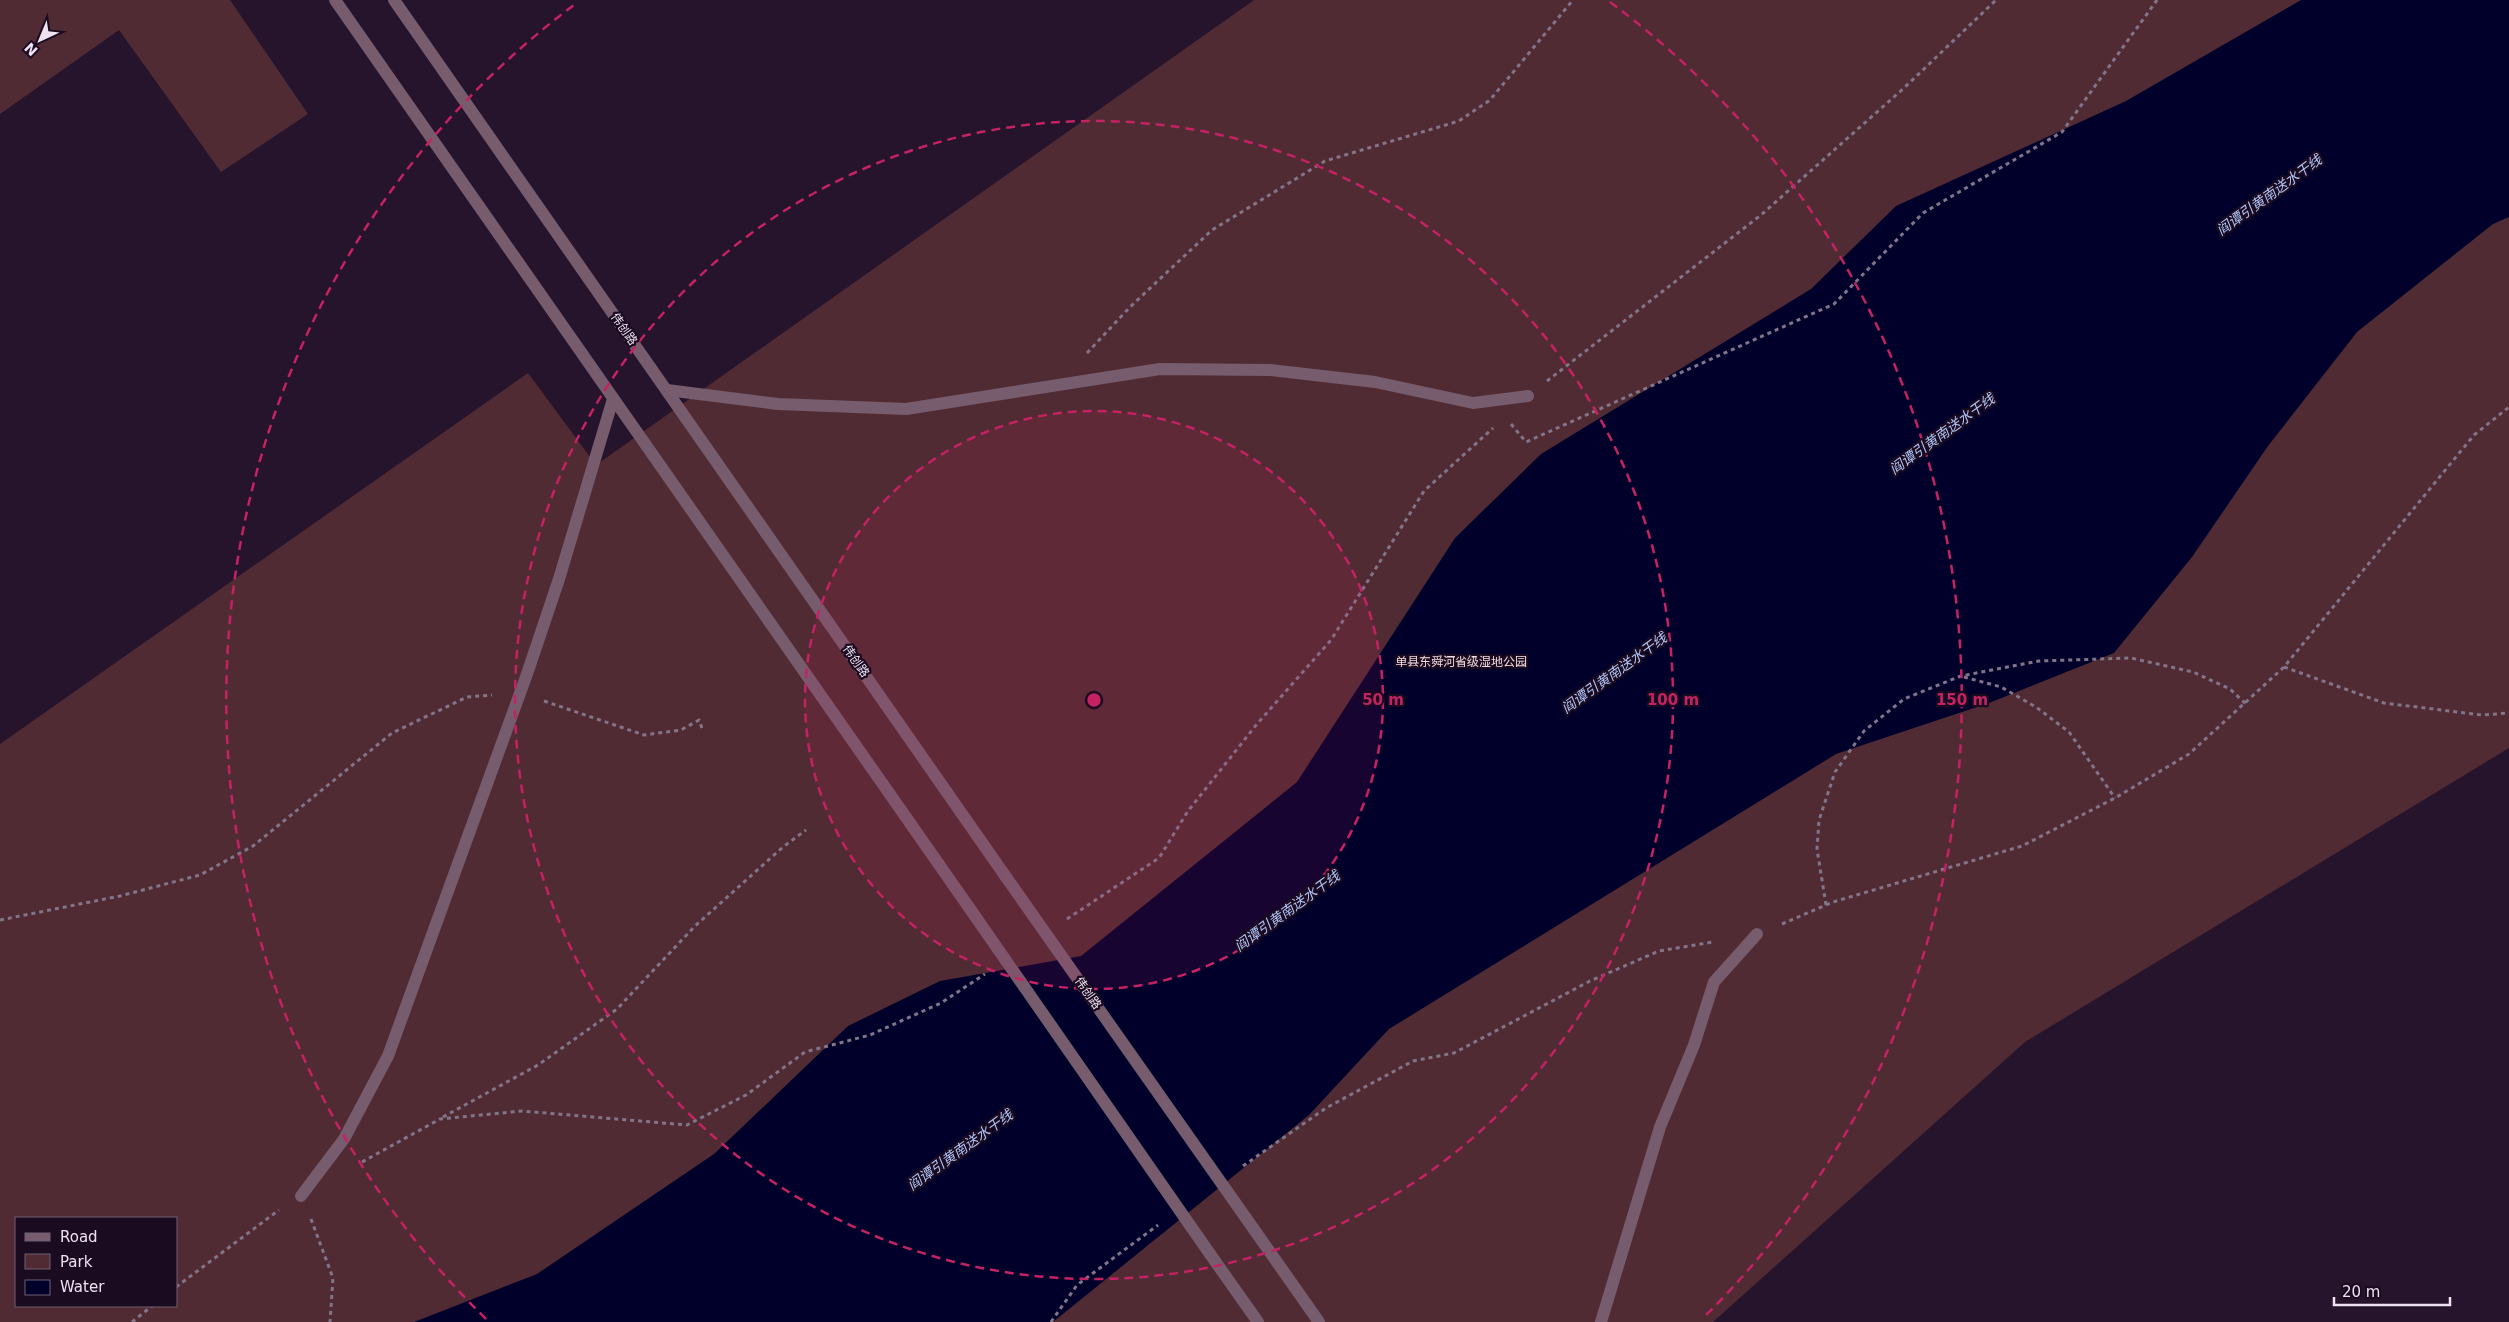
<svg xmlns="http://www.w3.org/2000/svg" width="2509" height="1322" font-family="'DejaVu Sans','Noto Sans SC',sans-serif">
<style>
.green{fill:#512b33;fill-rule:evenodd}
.water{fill:#01002a}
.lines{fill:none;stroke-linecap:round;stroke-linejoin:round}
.path{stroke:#837589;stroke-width:3;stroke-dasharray:4 4;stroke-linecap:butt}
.service{stroke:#775c6d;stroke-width:12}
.tertiary{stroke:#775c6d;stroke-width:12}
.tertiary-bridge{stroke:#775c6d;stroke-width:12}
.ring{fill:none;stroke:#c42263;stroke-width:2.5;stroke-dasharray:9 6}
.labels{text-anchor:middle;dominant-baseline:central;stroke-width:4.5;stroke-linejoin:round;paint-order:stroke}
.street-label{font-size:12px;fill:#eee2f2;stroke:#1b0b21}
.park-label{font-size:12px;fill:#f2dcdf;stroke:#1b0b21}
.water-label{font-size:14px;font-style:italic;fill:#b1c6f9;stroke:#1b0b21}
.centre{fill:#c42263;stroke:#1b0b21;stroke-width:2.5}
.ring-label{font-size:15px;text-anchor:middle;font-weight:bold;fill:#c42263;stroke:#1b0b21;stroke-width:4.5;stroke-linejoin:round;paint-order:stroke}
</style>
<rect width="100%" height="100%" fill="#25142b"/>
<path class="green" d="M0 0H230L308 114 221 172 119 30 0 114Z
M1254 0H2509V748L2025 1042 1713 1322H0V744L528 373 596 465ZM16 1218H176V1306H16Z"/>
<path class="water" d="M2301 0H2509V217L2493 224 2357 332 2268 446 2192 557 2114 653 1989 703 1836 754 1389 1029 1309 1115 1053 1322H414L537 1274 714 1154 848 1026 940 981 1081 956 1297 782 1455 538 1541 454 1811 289 1896 206 2126 101Z"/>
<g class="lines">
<path class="path" d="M1087 353 1130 307 1212 230 1325 161 1459 121 1490 100 1573 0
M1547 381 1761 215 1904 88 1996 0
M1511 424 1526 442 1834 304 1923 213 2062 132 2157 0
M2284 667 2384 703 2482 715 2509 713
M1964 677 2001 687 2036 707 2069 732 2115 798
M544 701 644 735 681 730 699 720 702 728
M1826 905 1817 849 1819 820 1835 772 1864 731 1904 699 1961 676 2039 661 2131 658 2193 672 2230 689 2246 704
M1067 919 1159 858 1188 811 1257 724 1331 640 1424 491 1493 428
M0 920 120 896 200 875 253 846 392 733 467 697 492 695
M1782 924 1833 902 2022 846 2115 798 2189 754 2284 667 2474 435 2509 407
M443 1117 538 1065 617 1009 695 926 783 847 806 830
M362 1162 440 1119 522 1111 687 1125 746 1095 805 1052 870 1035 941 1003 985 974
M1243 1166 1326 1108 1413 1061 1454 1053 1590 981 1659 951 1713 942
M311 1219 333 1278 330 1322
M176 1287 279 1210
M132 1322 152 1306
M1051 1322 1077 1285 1158 1225"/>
<path class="service" d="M667 390 778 404 906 409 1160 369 1270 370 1375 382 1473 403 1528 396
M301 1196 344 1139 388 1056 527 674 559 579 613 399
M1601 1322 1660 1127 1694 1045 1714 982 1757 934"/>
<path class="tertiary" d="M335 0 968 906
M394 0 1006 877
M1253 1228 1319 1322
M1210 1254 1258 1322"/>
<path class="tertiary-bridge" d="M1006 877 1253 1228
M968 906 1210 1254"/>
</g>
<circle cx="1094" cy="700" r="289" fill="#c42263" fill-opacity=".12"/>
<g class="ring">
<circle cx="1094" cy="700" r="289"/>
<circle cx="1094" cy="700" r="579"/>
<path d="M486 1319A868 868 0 0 1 578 2M1610 2A868 868 0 0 1 1702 1319"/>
</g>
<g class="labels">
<g class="street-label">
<text transform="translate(624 329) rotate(55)">伟创路</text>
<text transform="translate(856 661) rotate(55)">伟创路</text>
<text transform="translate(1088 993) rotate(55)">伟创路</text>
</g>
<g class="park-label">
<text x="1461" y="662">单县东舜河省级湿地公园</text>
</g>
<g class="water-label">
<text transform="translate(2269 195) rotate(-36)">阎谭引黄南送水干线</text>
<text transform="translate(1942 434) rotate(-36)">阎谭引黄南送水干线</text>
<text transform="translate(1614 673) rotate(-36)">阎谭引黄南送水干线</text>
<text transform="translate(1287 911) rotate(-36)">阎谭引黄南送水干线</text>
<text transform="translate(960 1150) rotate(-36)">阎谭引黄南送水干线</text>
</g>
</g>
<circle cx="1094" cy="700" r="8" class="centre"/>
<g class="ring-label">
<text x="1383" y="705">50 m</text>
<text x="1673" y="705">100 m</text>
<text x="1962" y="705">150 m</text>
</g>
<rect x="15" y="1217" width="162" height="90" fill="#1b0b21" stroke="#6f6175"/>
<rect x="25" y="1233" width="25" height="8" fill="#775c6d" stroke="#6f6175"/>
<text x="60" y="1242" font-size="15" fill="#eee2f2">Road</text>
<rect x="25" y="1254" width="25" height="15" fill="#512b33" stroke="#6f6175"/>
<text x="60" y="1267" font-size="15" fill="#eee2f2">Park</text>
<rect x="25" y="1280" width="25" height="15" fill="#01002a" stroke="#6f6175"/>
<text x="60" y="1292" font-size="15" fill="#eee2f2">Water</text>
<g transform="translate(40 40) rotate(224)" stroke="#1b0b21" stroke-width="4" paint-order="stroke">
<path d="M0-4L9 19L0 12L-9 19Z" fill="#eee2f2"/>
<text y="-8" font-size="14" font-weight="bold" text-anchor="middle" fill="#eee2f2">N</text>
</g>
<path d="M2334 1297v8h116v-8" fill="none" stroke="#eee2f2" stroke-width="2.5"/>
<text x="2342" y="1297" font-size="15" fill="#eee2f2" stroke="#1b0b21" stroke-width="4" paint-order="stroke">20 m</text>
</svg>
